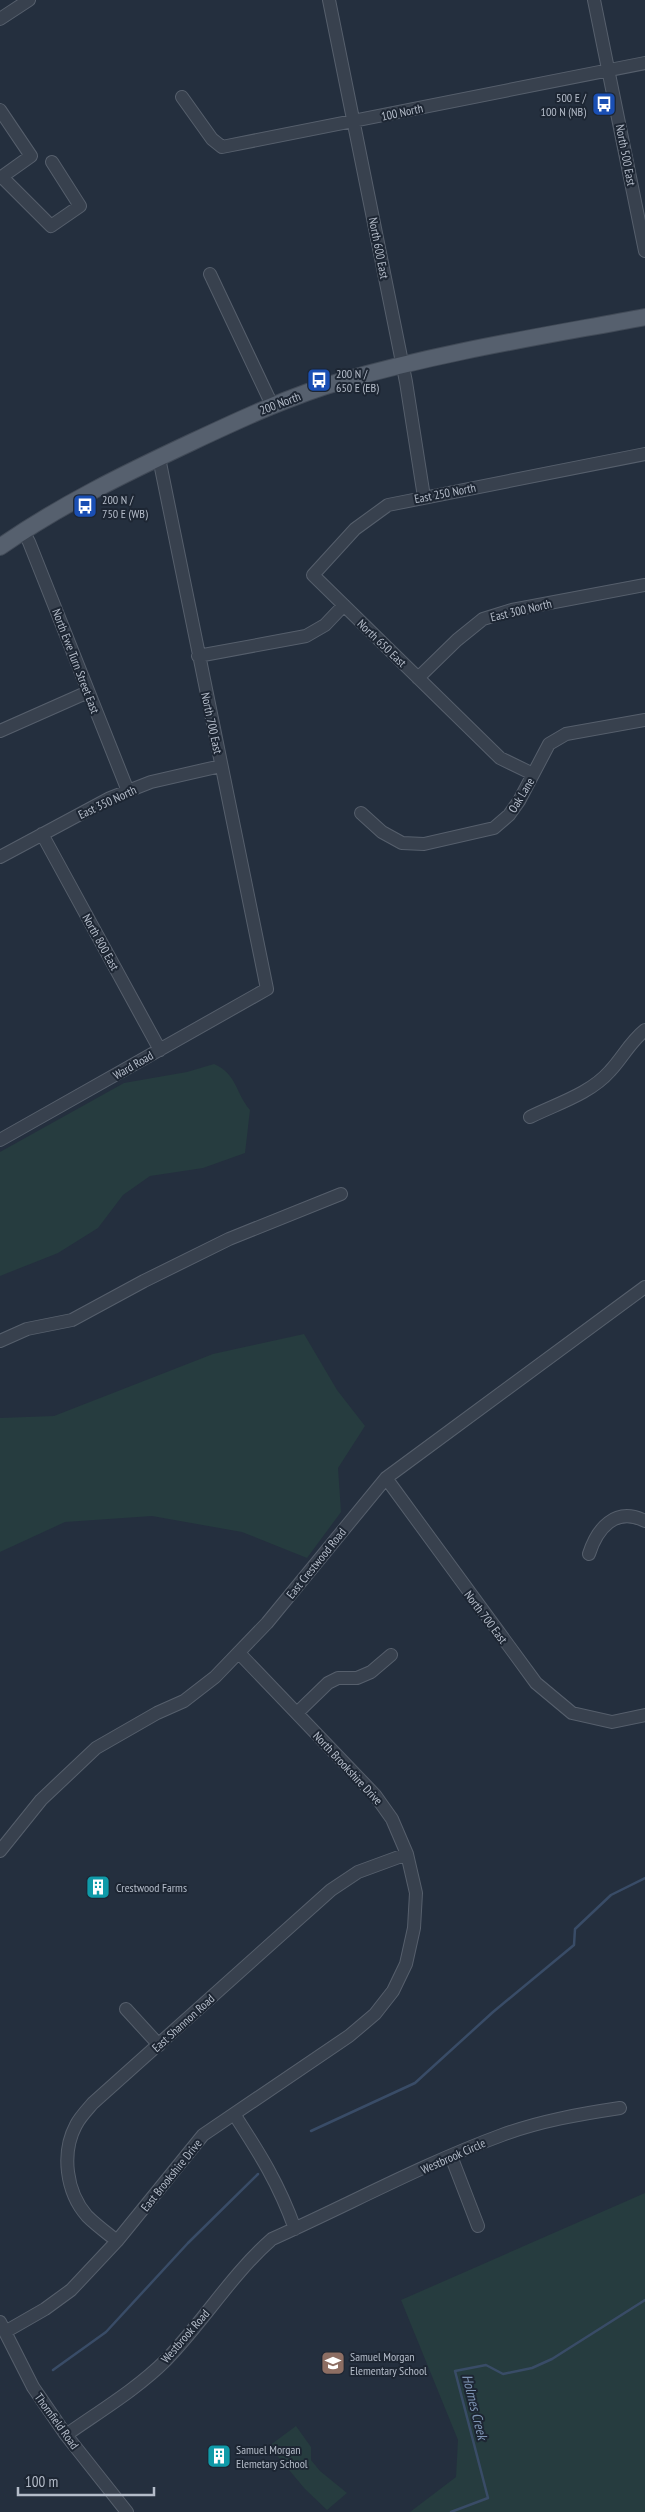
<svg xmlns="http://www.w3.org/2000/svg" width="645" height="2512" font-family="'PT Sans Narrow',sans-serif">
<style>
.green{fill:#263c3f}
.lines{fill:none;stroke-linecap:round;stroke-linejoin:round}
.stream{stroke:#394c67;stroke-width:2.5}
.minor-casing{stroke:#565f6c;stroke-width:14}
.major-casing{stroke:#414a57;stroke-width:18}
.minor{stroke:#38414e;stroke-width:12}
.major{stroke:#56606e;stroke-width:16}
.labels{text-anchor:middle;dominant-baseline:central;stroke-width:4;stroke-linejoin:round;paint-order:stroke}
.poi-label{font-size:12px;fill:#b4bcc9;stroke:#1d2633;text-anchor:start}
.street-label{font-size:12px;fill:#b4bcc9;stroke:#1d2633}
.water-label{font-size:14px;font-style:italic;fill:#7c92b1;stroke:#1d2633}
</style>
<rect width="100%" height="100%" fill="#242f3e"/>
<path class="green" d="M214 1064C237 1074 235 1092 250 1110L245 1153 203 1168 150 1176 123 1195 98 1228 58 1253 0 1276V1152L124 1083 187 1072Z
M304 1334 337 1390 365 1426 338 1468 341 1512 307 1558 242 1532 152 1516 65 1522 0 1552V1418L54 1416 213 1354Z
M645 2193V2512H410L456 2477 458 2440 401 2300Z
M296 2426 311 2447V2460L320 2471 347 2493 327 2510 305 2489 269 2446Z"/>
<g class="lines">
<path class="stream" d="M311 2131 415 2083 493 2012 574 1945 575 1929 611 1895 645 1878
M53 2370 106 2332 188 2243 258 2174
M451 2512 488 2498 455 2371 486 2365 503 2374 532 2368 552 2359 645 2300"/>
<g class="minor-casing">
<path id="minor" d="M329 0 406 382 424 497
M594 0 645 251
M0 19 29 0
M182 97 212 139 222 147 645 63
M0 110 31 156 0 178
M2 177 51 226 80 206 52 162
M210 274 272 405
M23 531 29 542 128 791
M198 656 306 636 325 625 344 605
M418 678 457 640 483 619 512 610 645 585
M0 731 88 692
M533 774 500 758 313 575 355 529 388 505 645 454
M361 813 382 832 402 843 424 844 494 828 509 815 519 801 549 744 566 734 645 720
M42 834 160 1050
M0 857 110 798 151 782 221 766
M530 1117C556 1104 590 1094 610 1071 623 1057 630 1042 645 1030
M0 1140 267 989 159 458
M0 1341 27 1329 72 1320 144 1281 229 1239 341 1194
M386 1478 536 1683 572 1713 612 1722 645 1715
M589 1554C597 1529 615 1506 645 1521
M297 1713 328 1683 338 1678H357L371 1672 391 1655
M0 1851 41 1800 96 1748 157 1713 184 1701 215 1677 267 1623 386 1478 645 1287
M126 2009 159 2045
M234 2114C260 2154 279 2184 295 2229
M451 2156 478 2226
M117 2241C107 2233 96 2225 87 2216 66 2192 61 2153 76 2125 80 2117 87 2110 93 2103L331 1890 358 1872 407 1854
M0 2322 33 2387 66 2435 127 2512
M5 2332 45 2309 71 2290 117 2241 203 2135 349 2036 375 2014 393 1991 406 1964 414 1928 416 1893 407 1854 392 1819 375 1795 239 1653
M66 2435C100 2411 137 2389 166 2360 204 2321 231 2275 272 2239 348 2205 423 2164 502 2135 540 2121 580 2114 620 2108"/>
</g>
<g class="major-casing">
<path id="major" d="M0 547C60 505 126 473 192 442 241 419 290 396 342 381 441 352 544 336 645 317"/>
</g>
<use href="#minor" class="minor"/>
<use href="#major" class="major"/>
</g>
<defs>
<g id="bus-square" transform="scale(1.25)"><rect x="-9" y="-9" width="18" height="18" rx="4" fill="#1a4fb4" stroke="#1d2633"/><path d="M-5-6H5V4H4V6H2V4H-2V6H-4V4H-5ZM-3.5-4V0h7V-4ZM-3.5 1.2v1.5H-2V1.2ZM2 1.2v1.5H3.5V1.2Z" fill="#fff"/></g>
<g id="building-square" transform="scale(1.25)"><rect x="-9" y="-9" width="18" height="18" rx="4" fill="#0f9aa8" stroke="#1d2633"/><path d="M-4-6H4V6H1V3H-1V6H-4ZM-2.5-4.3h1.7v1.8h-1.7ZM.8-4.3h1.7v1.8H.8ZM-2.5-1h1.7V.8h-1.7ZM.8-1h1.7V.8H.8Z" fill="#fff"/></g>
<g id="school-square" transform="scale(1.25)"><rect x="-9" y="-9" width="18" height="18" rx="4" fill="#8d6e63" stroke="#1d2633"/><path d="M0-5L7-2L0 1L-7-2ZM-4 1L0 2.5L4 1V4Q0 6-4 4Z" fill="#fff"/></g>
</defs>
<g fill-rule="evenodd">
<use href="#bus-square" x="604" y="104"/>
<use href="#bus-square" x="319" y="380"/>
<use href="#bus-square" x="85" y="506"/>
<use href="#building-square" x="98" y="1887"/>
<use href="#school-square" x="333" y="2363"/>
<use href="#building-square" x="219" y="2456"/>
</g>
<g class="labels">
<g class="poi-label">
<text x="586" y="97" text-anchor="end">500 E /<tspan x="586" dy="14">100 N (NB)</tspan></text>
<text x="336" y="373">200 N /<tspan x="336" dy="14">650 E (EB)</tspan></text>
<text x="102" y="499">200 N /<tspan x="102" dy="14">750 E (WB)</tspan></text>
<text x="116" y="1887">Crestwood Farms</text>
<text x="350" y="2356">Samuel Morgan<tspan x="350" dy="14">Elementary School</tspan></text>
<text x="236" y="2449">Samuel Morgan<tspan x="236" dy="14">Elemetary School</tspan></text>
</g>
<g class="street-label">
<text transform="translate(402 112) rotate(-12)">100 North</text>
<text transform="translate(626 155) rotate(79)">North 500 East</text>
<text transform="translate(379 248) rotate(79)">North 600 East</text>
<text transform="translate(280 403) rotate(-21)">200 North</text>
<text transform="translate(445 493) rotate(-11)">East 250 North</text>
<text transform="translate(521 610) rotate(-13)">East 300 North</text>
<text transform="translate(382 643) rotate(44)">North 650 East</text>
<text transform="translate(76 661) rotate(69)">North Ewe Turn Street East</text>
<text transform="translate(212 723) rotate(78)">North 700 East</text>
<text transform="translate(521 795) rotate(-59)">Oak Lane</text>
<text transform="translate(107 802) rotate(-25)">East 350 North</text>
<text transform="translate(101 942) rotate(61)">North 800 East</text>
<text transform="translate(133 1065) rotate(-30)">Ward Road</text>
<text transform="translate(316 1563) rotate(-51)">East Crestwood Road</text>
<text transform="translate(486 1617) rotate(53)">North 700 East</text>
<text transform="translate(348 1768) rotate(47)">North Brookshire Drive</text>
<text transform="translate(183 2023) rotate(-42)">East Shannon Road</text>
<text transform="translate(453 2156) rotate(-24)">Westbrook Circle</text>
<text transform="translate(171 2175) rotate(-51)">East Brookshire Drive</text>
<text transform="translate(185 2336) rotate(-49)">Westbrook Road</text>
<text transform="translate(57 2421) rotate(54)">Thornfield Road</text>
</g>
<g class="water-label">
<text transform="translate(475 2407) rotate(76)">Holmes Creek</text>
</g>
</g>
<path d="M18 2487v8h136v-8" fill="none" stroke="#b4bcc9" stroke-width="2.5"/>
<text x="25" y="2487" font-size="15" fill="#b4bcc9" stroke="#1d2633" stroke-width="4" paint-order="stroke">100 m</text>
</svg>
